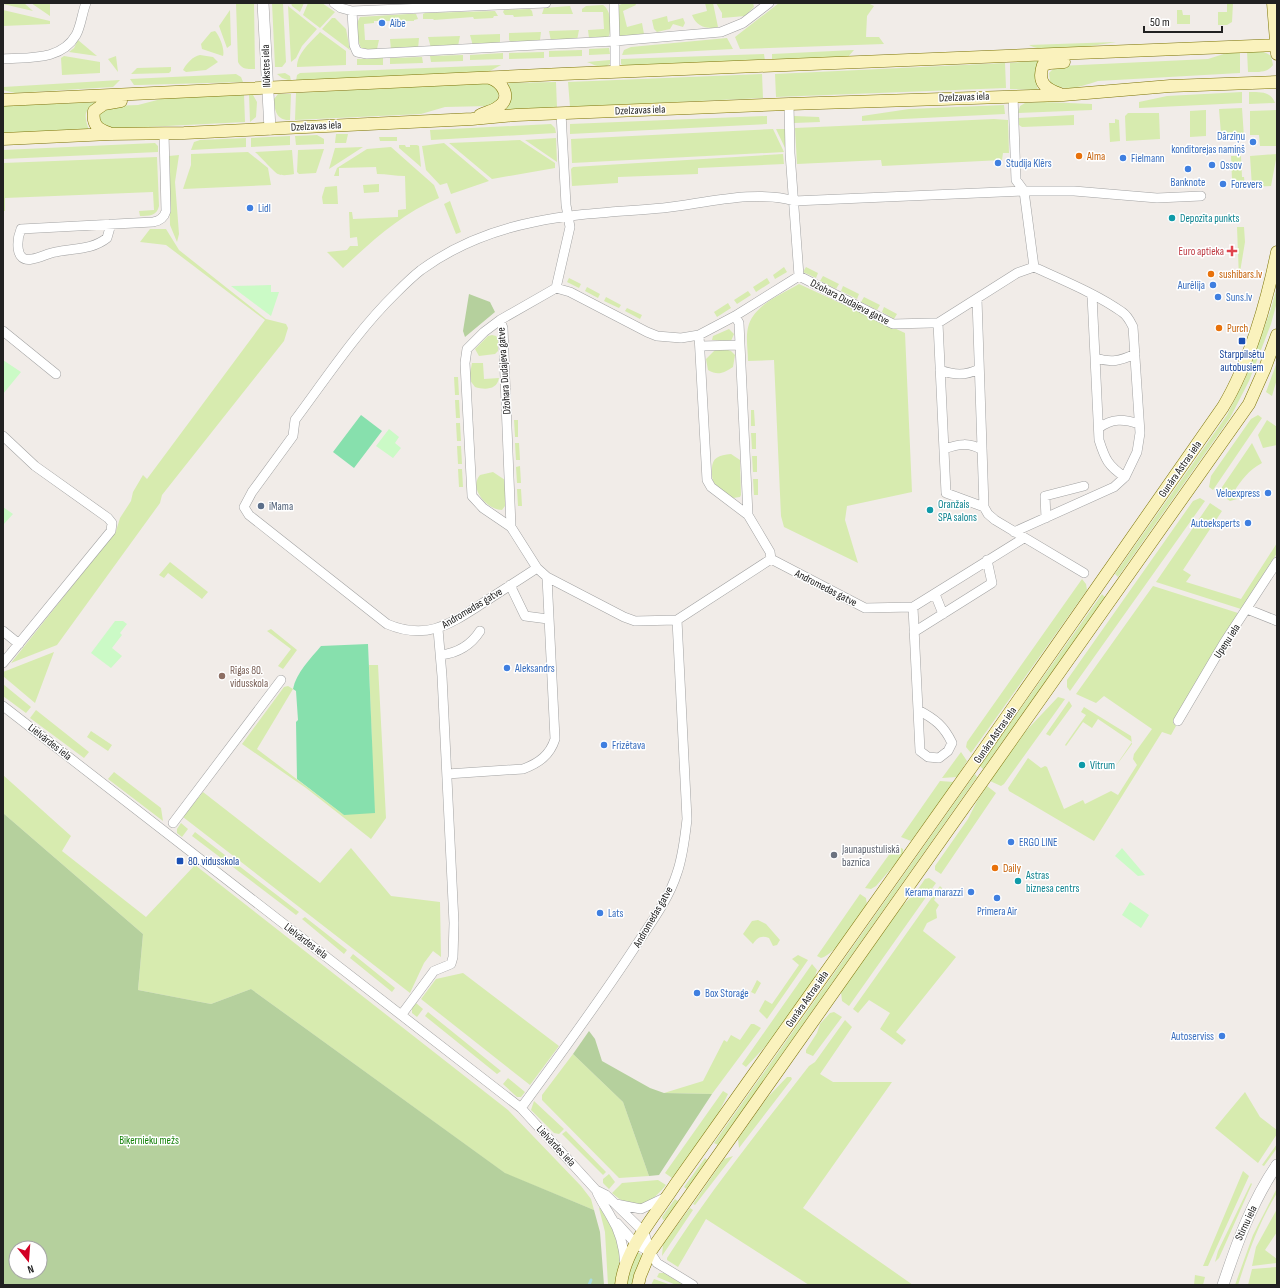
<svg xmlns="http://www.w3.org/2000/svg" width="1280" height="1288" font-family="'Sofia Sans Condensed',sans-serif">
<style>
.grass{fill:#d7ebaf}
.forest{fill:#b5d09d;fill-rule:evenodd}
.park{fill:#cbfac6}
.pitch{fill:#87e0ad}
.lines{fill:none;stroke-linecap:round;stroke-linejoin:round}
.stream{stroke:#a9dcde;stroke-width:3}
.minor-casing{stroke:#a2a2a2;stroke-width:10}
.tertiary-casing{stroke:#a2a2a2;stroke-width:12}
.secondary-casing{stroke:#7b7305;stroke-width:13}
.minor{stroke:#fff;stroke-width:9}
.tertiary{stroke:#fff;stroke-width:11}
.secondary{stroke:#faf2bd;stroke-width:12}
.shop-dot{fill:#3f7fe0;stroke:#fff;stroke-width:1.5}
.food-dot{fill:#e8710a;stroke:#fff;stroke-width:1.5}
.culture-dot{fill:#0f9aa8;stroke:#fff;stroke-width:1.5}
.health-dot{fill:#e0444e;stroke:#fff;stroke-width:1.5}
.transit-dot{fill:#1a4fb4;stroke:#fff;stroke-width:1.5}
.service-dot{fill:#5c6f8a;stroke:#fff;stroke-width:1.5}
.education-dot{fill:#8d6e63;stroke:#fff;stroke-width:1.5}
.worship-dot{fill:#6b7280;stroke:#fff;stroke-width:1.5}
.labels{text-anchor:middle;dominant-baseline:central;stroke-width:3;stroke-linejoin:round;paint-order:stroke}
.shop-label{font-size:11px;fill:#366cbe;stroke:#fff;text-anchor:start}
.street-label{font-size:11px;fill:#212121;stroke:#fff}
.food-label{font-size:11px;fill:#c56008;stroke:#fff;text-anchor:start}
.culture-label{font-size:11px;fill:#0d838f;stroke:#fff;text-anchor:start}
.health-label{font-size:11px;fill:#be3a42;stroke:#fff;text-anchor:end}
.transit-label{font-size:11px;fill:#164399;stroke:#fff}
.service-label{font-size:11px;fill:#4e5e75;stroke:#fff;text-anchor:start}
.education-label{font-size:11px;fill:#785e54;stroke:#fff;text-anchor:start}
.worship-label{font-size:11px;fill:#5b616d;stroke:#fff;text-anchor:start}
.park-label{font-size:11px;fill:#17820c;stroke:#fff}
</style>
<rect width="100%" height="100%" fill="#f1ece8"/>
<path class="grass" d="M3 3H24L33 11 3 4Z
M31 3H50V16Z
M236 3H254L255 69C248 69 242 70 238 62Z
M272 3H283L286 62 282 67H275Z
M291 3H304L300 12 292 6Z
M308 3H322L335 12 320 28 303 15Z
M625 3H635L636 5 623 11 627 27 642 23 644 34 617 39 616 6Z
M705 3H713L718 27C707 30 696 26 692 15L707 11Z
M716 3H753L754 7 745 16 722 18V13Z
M779 3H868L874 6 867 16 866 37H879L884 44 740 49 735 37Z
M1227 3H1233L1232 22 1227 25H1218V12H1227Z
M603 5C612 11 611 27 609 36L606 39 589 38 588 30 604 29 603 12H582V9L586 6Z
M288 6 317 29 302 46 296 58 291 62Z
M570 6 573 14H542L544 8Z
M530 9 532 11 533 16 514 17 513 15H505L503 12 504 10Z
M3 10 50 21V24L3 26Z
M230 10 231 45 227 48 219 26Z
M1177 10H1182L1183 15H1190V24H1177Z
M495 11 498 16H494L493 18 474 19 473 17 434 20 433 19H423V14L425 13Z
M408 14H416L418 19 414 20V21H374V23L364 24 365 40H379L377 49 374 51 361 48C357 38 354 27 360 17Z
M667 16 668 22 683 18 685 23 683 27 673 24 670 29 657 32 654 29 652 20Z
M332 18H335L346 29 350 50 322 29Z
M579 30 577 40 551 41 549 31Z
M215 31C220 36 225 50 223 56L202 49 201 44 211 32Z
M320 32 346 51V65L297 67C297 53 311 42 320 32Z
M541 32 540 40 538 43H512L509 40V33Z
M500 34V42L498 44 473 46 470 35Z
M460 36 458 46 431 48 428 37Z
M419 38 418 49 391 50 390 39Z
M727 38 733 49 622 55 624 50 631 47Z
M78 40 97 56 69 52 74 48Z
M1116 42C1097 45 1045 55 1029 45Z
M609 48 610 54 589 55V49Z
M582 50V56L549 57V51Z
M854 50 847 58 772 60V54Z
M1240 51V73L1098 81C1082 86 1065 93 1050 83L1049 73 1052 70 1059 66 1208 59 1230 52Z
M1247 51C1257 51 1263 50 1271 56L1273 65C1267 73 1258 72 1248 72Z
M544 52V58L509 59V53Z
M503 53V59L470 60V55Z
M764 54 765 61 624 66 621 64V59Z
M200 55 213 57 218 62 206 70 186 72 183 70C186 64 193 56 200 55Z
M463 55V61L431 62 430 56Z
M64 56 100 62V73L62 75 61 58Z
M116 56 118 72 108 59Z
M422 57 423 63 390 64V58Z
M383 58V65H357V59Z
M610 60V64C602 70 595 65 587 62Z
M1041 60 1035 77 1038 90 1010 89V63Z
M1005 63 1006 88 776 97 775 74Z
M501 65 488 72 296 81 297 75 300 73Z
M171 67V71L169 73 131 74 137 68Z
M285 73 290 76 291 81 282 78 277 74Z
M236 74 241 77 243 82 139 85H134L130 79Z
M762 74 763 98 570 107 568 82Z
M120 80 113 87 15 93 3 90V87Z
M556 82 557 108 508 111 505 108 511 97 508 84 510 83Z
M487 83 494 85 499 92 497 102 489 106 445 107 421 114 295 120 296 93Z
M1242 92V103L1139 108V102L1167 96Z
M1249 92C1259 92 1271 91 1275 103L1249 104Z
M244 94 245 122 108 129 101 126 98 114 111 106 138 105 165 98Z
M278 94H291L290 120C277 121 274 110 274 99Z
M249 95H253L257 102 256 117 250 122Z
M102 102C84 108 83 113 89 130L3 134V106Z
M1044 102 1092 104V110L1018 113 1020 106 1025 103Z
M1004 105 1005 114 862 121V116L909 109Z
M1242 108 1244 137 1233 138 1232 134H1221L1219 109Z
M1206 110V136L1190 137V111Z
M1277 110V146H1260L1259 135H1250V111Z
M1128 113H1159L1160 139 1126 141 1125 116Z
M1074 115V125L1022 127 1019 125 1018 118Z
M767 116V124L570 134V124Z
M794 116 819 117 820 122 794 123Z
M994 119 1008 120 1009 153H1003L1002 160 882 166 881 160 797 164 795 128Z
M1115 119 1119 120 1120 141 1110 142 1109 123H1115Z
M551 124 555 128 556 133 431 140 430 130Z
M773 129 784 152 572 163 571 139Z
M776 129H785V148Z
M336 134H348L346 143H335Z
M317 135 324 139V144L296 145 295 136Z
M290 136V145L251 147V138Z
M379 137H397V141H380Z
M246 138V147L191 150 194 142 200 140Z
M556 138 557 162 525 140Z
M520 140 555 163V168L492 179 449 143Z
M155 143 158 146V152L3 159V150Z
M444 143 489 181 451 194 447 183 440 185 426 170 422 146Z
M399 145H405L406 147H410V145H417L419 146 421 167 399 148Z
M363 147 329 169 335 148Z
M391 147 434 185 439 198C401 214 373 240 343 268L327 252 347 250 350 246H358L357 237 350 238 349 212H352L353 219 398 217V210L406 209 405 176C395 176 387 174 377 174L376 167 339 168V176H334L337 168 367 149Z
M324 149 316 173 299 174 297 172 298 150Z
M292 150 294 174C289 175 282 176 278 174 275 173 260 156 255 152Z
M248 152 268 168 271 185 183 189 191 165V154Z
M783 154 784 164 698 168V174L618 177V183L572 186 571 169 573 167Z
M1277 154 1271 186 1252 187 1250 156Z
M179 155 175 182 179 234 177 242 170 225 169 156Z
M1231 156H1241L1242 177H1244L1245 187 1235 188V179H1232Z
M157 157 159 206C157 216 149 216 140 216L139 211 154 210 153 192 5 198V211H3V163Z
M379 184V192L364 193 363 185Z
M337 186 338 204H323L322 197 325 187Z
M450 201 461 232 456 234 444 204Z
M1237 227H1244L1245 242 1239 278Z
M150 229H166L179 250 266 319 286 324 288 328 284 341 162 495 160 503 57 645 11 663 116 531 120 518 131 501 133 492 143 475 147 479 265 320 166 245 140 242Z
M784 267 787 272 775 279 773 275Z
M806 267 818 273 816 278 803 272Z
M823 276 839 284 836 289 820 281Z
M569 278 581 284 579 288 567 282Z
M767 278 770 283 756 292 753 287Z
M799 284 905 333 912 492 847 506 845 520 858 563 784 527 781 516 774 360 748 361C748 349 745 335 749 324 756 304 782 294 799 284Z
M843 286 859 294 857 299 841 291Z
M587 287 600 294 598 298 585 291Z
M1277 287V302L1271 324 1249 381 1230 418 1118 577 1115 574 1227 415 1245 379 1270 312Z
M748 291 751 295 737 304 734 300Z
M606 297 621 305 619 308 604 301Z
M864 297 880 305 877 310 861 302Z
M728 303 731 308 717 317 714 312Z
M884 307 897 314 894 319 882 312Z
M627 308 642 315 640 319 625 311Z
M729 329 734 334 731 341 712 340 713 336Z
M492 335 496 336 498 339V351L495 354 479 356 475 349 488 336Z
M725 349 731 351 735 355 733 367C724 373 718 376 708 370L706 359 715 350Z
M1277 362V379L1272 396 1266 392Z
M472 363H483L484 379 499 378C497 390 485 390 475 387L469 379Z
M454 377H458L459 395H455Z
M455 400H459L460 418H456Z
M751 410H754L755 426H751Z
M1258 415 1262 418 1213 490 1209 487 1211 476 1251 419Z
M514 420H518V437H515Z
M1267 420 1277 427V445L1263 448 1258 435Z
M456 423H460L461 441H457Z
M751 433H756V449H752Z
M515 443H519L520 460H516Z
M1252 443 1262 463C1249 470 1241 480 1234 492L1240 495 1237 499 1230 501 1218 493Z
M457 446H461L462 464H458Z
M731 454 740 460 741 495 740 497 733 498C727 494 720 490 715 484 712 481 712 476 712 472 711 458 718 455 731 454Z
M752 456H757V472H753Z
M520 466 521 483H517L516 467Z
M458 469H462L463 487H459Z
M493 472 505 480V506L502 510C488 510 468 489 480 475Z
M753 479H758V495H754Z
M517 489H521L522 506H518Z
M1200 498 1205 501 1070 691 1067 687V680L1193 501Z
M1210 503 1222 511 1183 570 1191 575 1186 582 1241 599 1277 543V553L1241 609 1156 582Z
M170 562 208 592 202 599 168 573 164 578 159 575Z
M1082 579 1086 584 1087 590 971 753 966 747 967 742Z
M1153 586 1238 613 1177 714 1173 723 1176 726 1171 735 1162 732 1094 841 1009 791 1008 788 1028 758 1041 768 1045 766 1047 767 1064 809 1083 800 1085 804 1111 791 1118 795 1137 765 1133 759 1134 754 1152 729 1104 696 1096 703 1076 694Z
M1102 594 1105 597 983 769 980 766Z
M271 629 297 650 283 669 278 666 291 649 267 631Z
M54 652 35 703 3 676V672Z
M369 665H378L386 818 371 839 306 788 242 744 284 687 288 686 293 689 257 749 344 815 372 746Z
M3 684 31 707 26 713 3 696Z
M1058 697 1065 699 1004 784 1001 786 990 781 1025 732Z
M1069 701 1072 706 1050 736 1046 734Z
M1084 707 1131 736 1132 744 1113 770 1132 742 1098 719 1092 728 1083 722 1066 746 1065 745 1086 715 1081 712Z
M36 710 89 752 84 758 30 718Z
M91 731 112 745 108 751 87 737Z
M961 752 967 761 957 777 942 778Z
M114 772 161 808 163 821 108 779Z
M975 774 977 777 718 1145 714 1143Z
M3 775 71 836 62 851 146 917 195 865 508 1110 581 1186 591 1199 594 1210 506 1174 251 989 211 1004 138 990 143 934 3 813Z
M940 781 954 782 911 841 901 837Z
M987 786 996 793 941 874 935 870V866L968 819 977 801Z
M203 792 320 883 351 848 391 896 440 902 441 957 433 951 424 963 410 993 183 817Z
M181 823 188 829 182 837 177 833V829Z
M195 832 299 912 296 915 192 836Z
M896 845 903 849V855L876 886 871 889 865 888Z
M929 878 936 883 849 1006 842 1001 841 992 902 906 916 892 925 879Z
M940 886 942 888 934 900 939 905 936 910 937 918 927 923 923 931 956 957 896 1032 906 1040 902 1045 880 1029 890 1013 869 1000 858 1013 853 1009Z
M860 894 866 898 867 905C858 918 837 954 821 958L817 956Z
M305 917 347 950 344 954 302 919Z
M758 920 766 924 780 940 777 945 773 946 769 938C761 935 757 938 753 944L743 934 752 921Z
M353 954 395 988 392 992 350 958Z
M798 955 808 960 767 1019 759 1011 765 1000 772 1004 799 965 792 959Z
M812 964 817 970 814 980 775 1036 746 1067 742 1064Z
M463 973 559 1046 530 1085 421 999 436 979Z
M757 980 761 983 755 994 751 992Z
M416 1003 423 1009 417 1017 412 1013V1008Z
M428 1012 501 1071 497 1074 425 1016Z
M834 1012 842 1017 813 1056 806 1053V1050L817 1033 820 1024 830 1013Z
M845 1020 852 1027 820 1074 833 1082H892L803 1208 913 1285H809L706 1219 678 1267 667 1260V1258C710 1191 760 1129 809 1066L815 1062Z
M751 1024H754L761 1028 712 1094 664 1093 703 1081 724 1040 727 1042 731 1035 740 1040Z
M573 1054 623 1102 649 1176 619 1178 542 1100V1095Z
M787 1077H791L792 1079 739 1148 738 1139 767 1098Z
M508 1078 525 1092 521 1097H517L503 1084Z
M723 1091 728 1094 715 1120 672 1178 665 1173Z
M1245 1092 1260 1117 1277 1130V1134L1258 1163 1215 1128Z
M534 1101 564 1129 559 1134 554 1133 531 1110Z
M566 1131 606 1172 603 1175 562 1134Z
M1277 1144V1148L1264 1166 1262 1165Z
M733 1156 695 1205 693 1204 724 1159Z
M705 1158 708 1161 688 1190 684 1187Z
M1243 1171 1249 1176 1208 1266H1203Z
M609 1174 615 1182 609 1189 603 1183V1179Z
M658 1180 666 1185C650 1205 634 1213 612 1193L622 1183Z
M1251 1183 1252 1184 1219 1258 1215 1262 1218 1251Z
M1277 1188V1193C1259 1222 1248 1253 1238 1285H1235L1253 1235Z
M675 1199 679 1202 666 1219 663 1220 662 1217Z
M599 1208H600L616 1235 621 1254 615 1285H608L605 1232Z
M690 1208 693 1210 662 1256 663 1244Z
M1277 1209V1232L1265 1250 1277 1259V1263L1252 1266 1256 1247Z
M637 1253H640L642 1257 633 1285H626L627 1277Z
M1277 1267V1285H1248L1252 1269Z
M659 1273H664L684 1285H676L657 1277Z
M1195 1275 1205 1277 1203 1285H1194Z
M654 1279 671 1285H651Z"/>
<path class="forest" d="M469 294 490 302 495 312 465 337 463 331Z
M3 813 143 934 138 990 211 1004 251 989 505 1173 594 1210 600 1232 604 1285H3ZM16 1248H40V1272H16Z
M589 1031 595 1039 602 1061 650 1088 664 1093 712 1094 659 1175 649 1176 623 1102 573 1054Z"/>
<path class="park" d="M271 285V292H279L271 316 231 286Z
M3 360 21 372 3 394Z
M389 429 399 437 395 443 401 448 393 458 376 446Z
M3 507 13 514 3 525Z
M115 621H123L127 624 120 633 122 635 112 648 122 656 111 668 91 653Z
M1122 848 1145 875 1138 876 1115 856Z
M1130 902 1149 915 1141 928 1122 915Z"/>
<path class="pitch" d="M361 415 382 431 354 468 333 452Z
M368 644 375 813 344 815 297 779 296 722 298 720 296 691 293 689C296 673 311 658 321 646Z"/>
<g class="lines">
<path class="stream" d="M589 1285 591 1280"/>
<g class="minor-casing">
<path id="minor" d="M334 3 341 8 352 11 546 3
M352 11 354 45 357 52 367 54 615 41 614 3
M3 59C29 57 61 61 76 35 81 26 82 13 86 3
M615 72V41L721 32 743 23 769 3
M1013 96 1016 180 1024 191H1074L1157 198 1201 196
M789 104 790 153 799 276
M111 224 107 238C92 250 74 248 56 252 48 253 40 258 32 259 14 263 17 239 21 229L153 222C160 221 164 218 166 211L164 133
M556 288 570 227 566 205 561 113
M1092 295 1099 440C1105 459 1108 466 1125 477
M977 299 984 507 988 514 995 520 1084 573
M735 316 739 323 748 515 770 552 771 559
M500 320 503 328 511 527 537 568
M938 323 946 493 984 507
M3 331 56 374
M699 335 707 480 711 487 748 515
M701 346 739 345
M1096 358C1111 363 1120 361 1135 354
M940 370C954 375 965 376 979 369
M1099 428C1112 418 1124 419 1139 424
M3 436 35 466 108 518 112 523 111 531 3 663
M944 449C959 444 969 442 982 450
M1046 518 1045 496 1084 486
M511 527 483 508 472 496 465 363 467 349 484 332 500 320 556 288 570 292 647 332 657 336 681 338 699 335 735 316 799 276 893 324 931 323H938L1017 273 1034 267C1062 280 1097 294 1122 312 1128 316 1130 321 1133 327L1140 433 1137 452 1125 477 1114 487 1014 532
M1024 538 913 607 865 608 771 559 677 620 635 621 624 617 547 577 537 568C519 580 501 591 483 603 450 624 427 641 387 624L249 515 244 507 252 492 293 436 295 420C327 377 358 330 396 293 404 285 412 277 421 270 454 246 494 230 534 222 576 213 620 212 663 208 702 204 756 189 794 201L1024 191 1034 267
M510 585 525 616 548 619
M935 594 943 614
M913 607 920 751 928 757 939 758 948 751 952 743C944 726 935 719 918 710
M1247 609 1277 621
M3 631 19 644
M914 632 992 583 987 560
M441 655C457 653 471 645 480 631
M3 706 521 1108 596 1190 606 1195 644 1232 650 1252 657 1263 693 1285
M1178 721 1224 643 1277 562
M447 774 523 769C539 763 550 755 555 739L547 577
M173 823 281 680
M402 1014 434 971 451 964 453 957 454 923 442 676 438 629
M521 1108C560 1055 599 1002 635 947 650 924 669 899 677 873 683 856 685 837 687 819L677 620
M596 1190C600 1200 606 1208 611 1217 620 1231 624 1248 625 1265
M616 1204 641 1209 664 1198
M617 1223 636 1244 650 1252"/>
</g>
<g class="tertiary-casing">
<path id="tertiary" d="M263 3 270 129
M1223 1285C1237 1243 1252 1201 1277 1165"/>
</g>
<g class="secondary-casing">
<path id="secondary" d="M1273 3 1277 54
M1060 94C1045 89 1037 82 1043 65L1050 63 1064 62
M3 100 562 74 1277 45
M480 115C486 112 493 111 498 107 513 98 502 82 490 78
M109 133C97 129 92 124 94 111L104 104 121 101
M3 139 110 134 184 133 472 119 516 115 789 104 1063 95 1170 86 1277 82
M621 1285C624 1250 657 1213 675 1185L973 765 1223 407C1249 364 1267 301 1277 252
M638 1285 640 1276 650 1252 1249 404 1265 368 1277 335"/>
</g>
<use href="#minor" class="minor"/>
<use href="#tertiary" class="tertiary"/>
<use href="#secondary" class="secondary"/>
</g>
<g class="shop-dot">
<circle cx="382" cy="23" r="4"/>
<circle cx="1253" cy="142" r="4"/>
<circle cx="1123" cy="158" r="4"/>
<circle cx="998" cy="163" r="4"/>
<circle cx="1212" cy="165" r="4"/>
<circle cx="1188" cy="169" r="4"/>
<circle cx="1223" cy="184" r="4"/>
<circle cx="250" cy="208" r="4"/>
<circle cx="1213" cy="285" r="4"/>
<circle cx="1218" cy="297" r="4"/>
<circle cx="1268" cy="493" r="4"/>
<circle cx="1248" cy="523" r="4"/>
<circle cx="507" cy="668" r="4"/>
<circle cx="604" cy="745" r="4"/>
<circle cx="1011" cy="842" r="4"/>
<circle cx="971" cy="892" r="4"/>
<circle cx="997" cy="898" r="4"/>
<circle cx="600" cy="913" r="4"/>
<circle cx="697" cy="993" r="4"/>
<circle cx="1222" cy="1036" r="4"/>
</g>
<g class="food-dot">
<circle cx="1079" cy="156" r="4"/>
<circle cx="1211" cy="274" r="4"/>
<circle cx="1219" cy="328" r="4"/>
<circle cx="995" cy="868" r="4"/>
</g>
<g class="culture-dot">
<circle cx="1172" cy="218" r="4"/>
<circle cx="930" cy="510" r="4"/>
<circle cx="1082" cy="765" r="4"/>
<circle cx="1018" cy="881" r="4"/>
</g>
<path class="health-dot" d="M1230 245h4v4h4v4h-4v4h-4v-4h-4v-4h4z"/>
<g class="transit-dot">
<rect x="1238" y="337" width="8" height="8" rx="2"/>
<rect x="176" y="857" width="8" height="8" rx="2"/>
</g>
<circle class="service-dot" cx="261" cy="506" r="4"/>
<circle class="education-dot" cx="222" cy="676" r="4"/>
<circle class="worship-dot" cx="834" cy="855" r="4"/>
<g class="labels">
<g class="shop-label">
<text x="390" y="23">Aibe</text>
<text x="1245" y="136" text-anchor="end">Dārziņu<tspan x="1245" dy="13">konditorejas namiņš</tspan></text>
<text x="1131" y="158">Fielmann</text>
<text x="1006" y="163">Studija Klērs</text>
<text x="1220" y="165">Ossov</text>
<text x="1188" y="182" text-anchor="middle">Banknote</text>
<text x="1231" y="184">Forevers</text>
<text x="258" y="208">Lidl</text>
<text x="1205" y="285" text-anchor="end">Aurēlija</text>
<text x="1226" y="297">Suns.lv</text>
<text x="1260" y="493" text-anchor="end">Veloexpress</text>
<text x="1240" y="523" text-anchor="end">Autoeksperts</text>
<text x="515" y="668">Aleksandrs</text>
<text x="612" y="745">Frizētava</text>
<text x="1019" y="842">ERGO LINE</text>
<text x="963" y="892" text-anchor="end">Kerama marazzi</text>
<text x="997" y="911" text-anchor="middle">Primera Air</text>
<text x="608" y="913">Lats</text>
<text x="705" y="993">Box Storage</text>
<text x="1214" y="1036" text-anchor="end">Autoserviss</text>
</g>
<g class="street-label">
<text transform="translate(266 66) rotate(-92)">Ilūkstes iela</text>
<text transform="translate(964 97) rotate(-2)">Dzelzavas iela</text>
<text transform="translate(640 110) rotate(-2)">Dzelzavas iela</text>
<text transform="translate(316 126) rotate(-3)">Dzelzavas iela</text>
<text transform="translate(850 302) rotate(27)">Džohara Dudajeva gatve</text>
<text transform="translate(504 371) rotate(-94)">Džohara Dudajeva gatve</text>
<text transform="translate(1180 469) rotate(-55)">Gunāra Astras iela</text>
<text transform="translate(826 588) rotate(27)">Andromedas gatve</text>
<text transform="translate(472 608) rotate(-31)">Andromedas gatve</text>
<text transform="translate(1227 641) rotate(-57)">Upeņu iela</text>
<text transform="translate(995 735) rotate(-55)">Gunāra Astras iela</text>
<text transform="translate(50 742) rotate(38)">Lielvārdes iela</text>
<text transform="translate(653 917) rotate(-60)">Andromedas gatve</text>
<text transform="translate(306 941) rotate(37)">Lielvārdes iela</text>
<text transform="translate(807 999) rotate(-55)">Gunāra Astras iela</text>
<text transform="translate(556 1146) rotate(47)">Lielvārdes iela</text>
<text transform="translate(1246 1223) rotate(-65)">Stirnu iela</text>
</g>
<g class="food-label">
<text x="1087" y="156">Alma</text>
<text x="1219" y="274">sushibars.lv</text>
<text x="1227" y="328">Purch</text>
<text x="1003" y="868">Daily</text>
</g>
<g class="culture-label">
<text x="1180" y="218">Depozīta punkts</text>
<text x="938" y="504">Oranžais<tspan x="938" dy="13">SPA salons</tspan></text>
<text x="1090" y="765">Vitrum</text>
<text x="1026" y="875">Astras<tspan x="1026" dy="13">biznesa centrs</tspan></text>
</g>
<g class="health-label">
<text x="1224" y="251">Euro aptieka</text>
</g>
<g class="transit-label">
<text x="1242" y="354">Starppilsētu<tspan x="1242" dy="13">autobusiem</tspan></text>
<text x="188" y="861" text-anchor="start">80. vidusskola</text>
</g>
<g class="service-label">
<text x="269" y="506">iMama</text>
</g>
<g class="education-label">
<text x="230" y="670">Rīgas 80.<tspan x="230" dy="13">vidusskola</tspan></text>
</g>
<g class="worship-label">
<text x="842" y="849">Jaunapustuliskā<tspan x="842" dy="13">baznīca</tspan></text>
</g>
<g class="park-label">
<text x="149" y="1140">Biķernieku mežs</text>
</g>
</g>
<rect width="1280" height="1288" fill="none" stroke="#212121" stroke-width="8"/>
<g transform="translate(28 1260) rotate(163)"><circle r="19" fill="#ffffff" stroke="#a6a6a6"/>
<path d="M0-3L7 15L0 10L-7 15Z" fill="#d20025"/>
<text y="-6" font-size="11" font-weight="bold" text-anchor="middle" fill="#212121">N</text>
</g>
<path d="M1144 26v6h78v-6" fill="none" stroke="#212121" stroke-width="2"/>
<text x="1150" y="26" font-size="12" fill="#212121" stroke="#ffffff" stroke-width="3" paint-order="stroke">50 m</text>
</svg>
